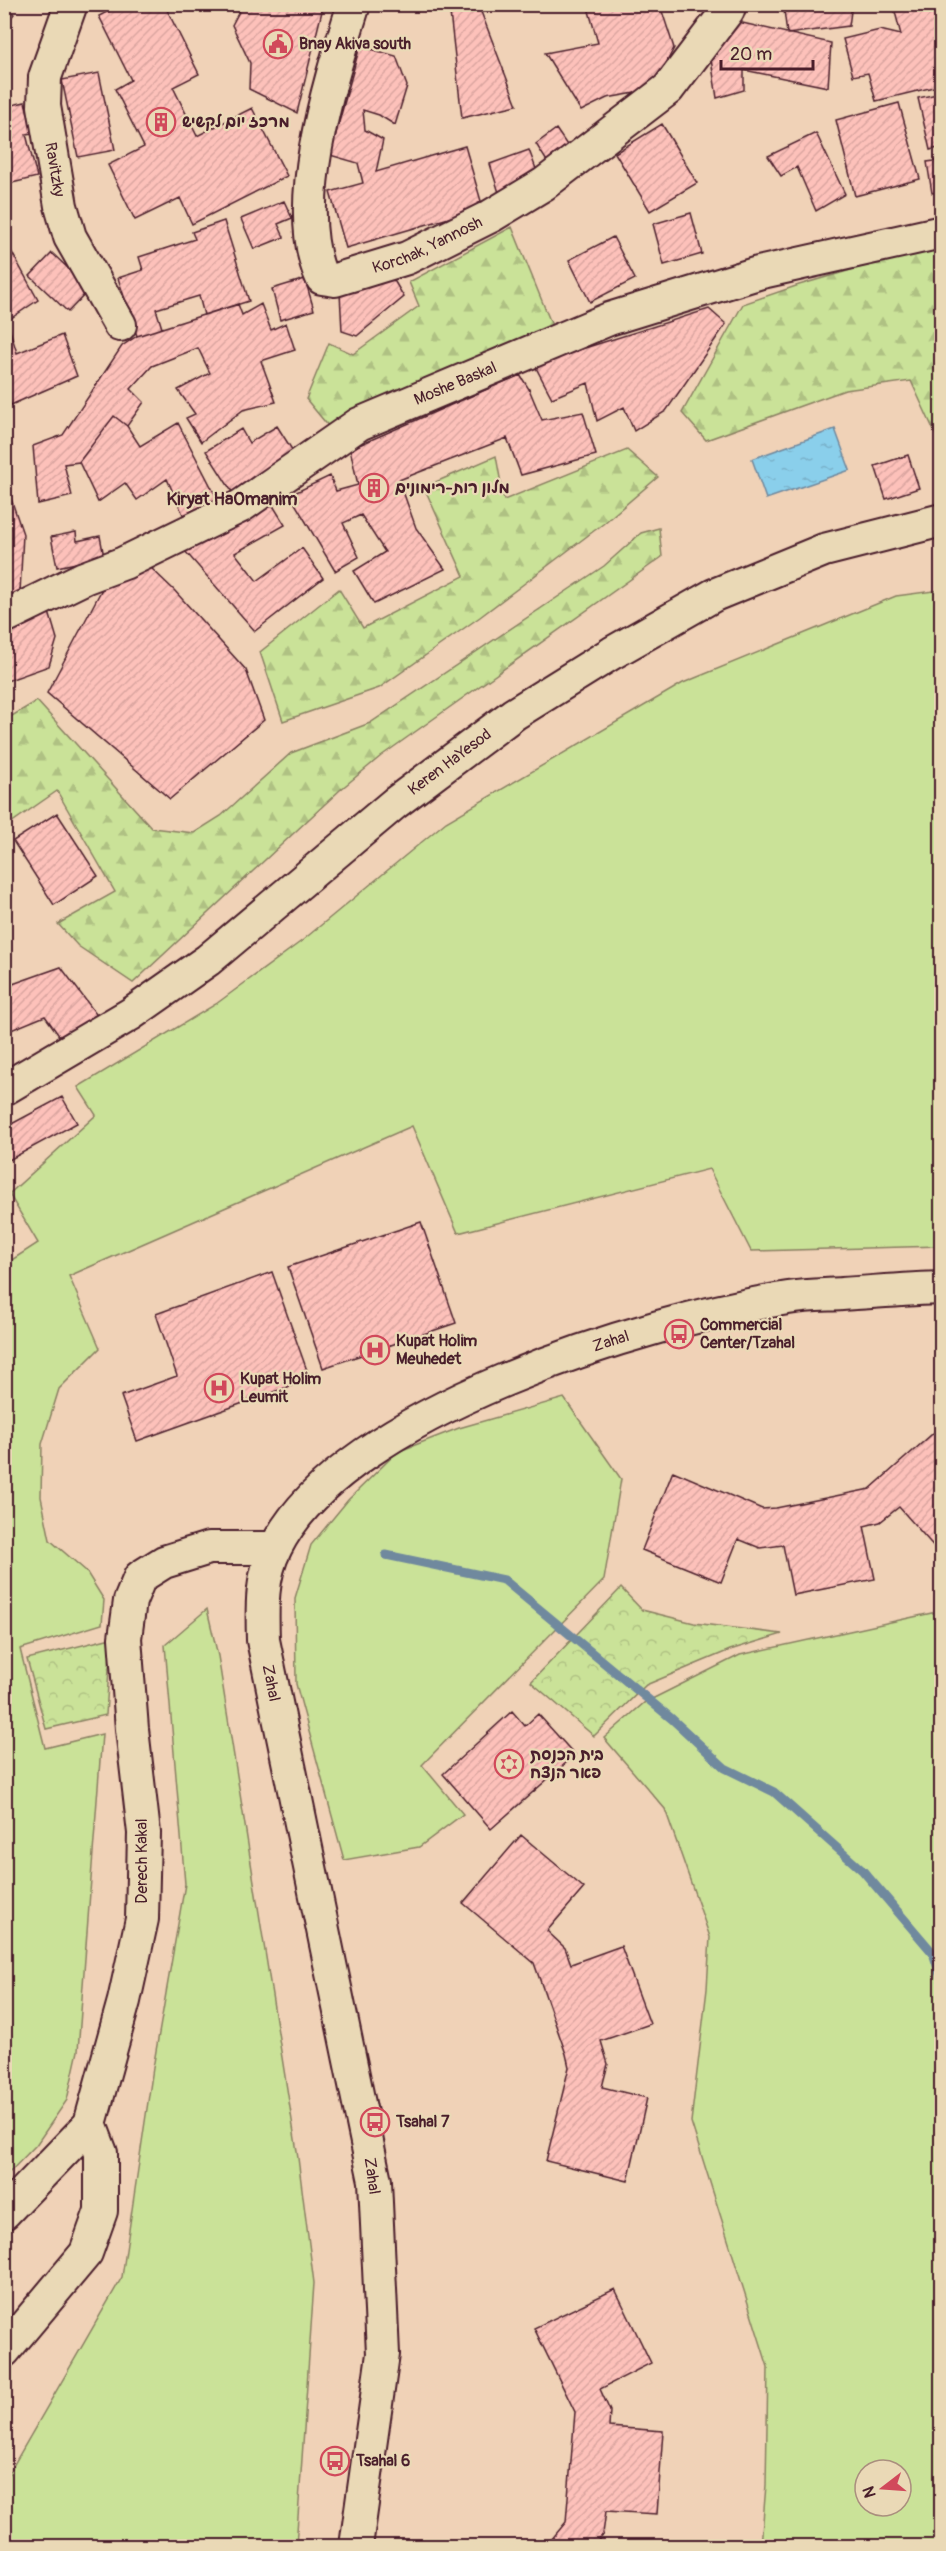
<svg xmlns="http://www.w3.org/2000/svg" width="946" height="2551" font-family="Pangolin,'Playpen Sans Hebrew',sans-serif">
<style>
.grass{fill:#cae298;stroke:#8a8062;stroke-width:1.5;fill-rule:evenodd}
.forest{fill:url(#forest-firs);stroke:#8a8062;stroke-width:1.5}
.park{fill:url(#park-crowns);stroke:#8a8062;stroke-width:1.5}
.water{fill:url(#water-ripples);stroke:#70899e;stroke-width:1.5}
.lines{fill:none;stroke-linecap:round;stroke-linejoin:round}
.stream{stroke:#70899e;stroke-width:9}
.building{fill:url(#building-hatch);stroke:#4a1f2b;stroke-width:1.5}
.minor-casing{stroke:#4a1f2b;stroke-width:36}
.minor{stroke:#ead9b6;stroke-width:32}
.labels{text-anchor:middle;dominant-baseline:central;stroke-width:4.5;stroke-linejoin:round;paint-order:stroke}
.poi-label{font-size:16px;font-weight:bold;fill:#4a1f2b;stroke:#ead9b6;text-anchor:start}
.street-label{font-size:16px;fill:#4a1f2b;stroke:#ead9b6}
.neighbourhood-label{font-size:18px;font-weight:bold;fill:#4a1f2b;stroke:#ead9b6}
</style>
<defs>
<pattern id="forest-firs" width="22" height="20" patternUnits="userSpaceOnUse" patternTransform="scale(1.5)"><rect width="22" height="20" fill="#cae298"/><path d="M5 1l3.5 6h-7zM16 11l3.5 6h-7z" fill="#afc183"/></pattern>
<pattern id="park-crowns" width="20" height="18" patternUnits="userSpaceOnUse" patternTransform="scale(1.5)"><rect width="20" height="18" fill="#cae298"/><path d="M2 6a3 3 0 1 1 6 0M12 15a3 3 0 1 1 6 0" fill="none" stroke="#afc183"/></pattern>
<pattern id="water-ripples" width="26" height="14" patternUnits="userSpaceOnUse" patternTransform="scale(1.5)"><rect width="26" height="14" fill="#8acfeb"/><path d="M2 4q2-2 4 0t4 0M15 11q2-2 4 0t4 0" fill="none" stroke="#79b1ca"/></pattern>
<pattern id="building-hatch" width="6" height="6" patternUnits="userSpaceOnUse" patternTransform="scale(1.5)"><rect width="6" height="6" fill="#fdc1ba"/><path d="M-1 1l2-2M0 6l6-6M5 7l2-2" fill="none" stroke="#daa5a0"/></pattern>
</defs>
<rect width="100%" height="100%" fill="#f0d2b7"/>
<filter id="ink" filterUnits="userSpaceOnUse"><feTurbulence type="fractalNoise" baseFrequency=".0167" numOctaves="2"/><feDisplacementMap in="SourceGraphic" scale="12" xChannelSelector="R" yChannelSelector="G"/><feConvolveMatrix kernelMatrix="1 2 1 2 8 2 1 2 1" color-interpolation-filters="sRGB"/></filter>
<g filter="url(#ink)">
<path class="grass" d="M941 590V1246L751 1251 709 1169 458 1233 412 1126 69 1276 100 1348 59 1389 42 1444 41 1497 50 1540 86 1571 104 1600 102 1624 20 1649 45 1748 102 1734 78 2051 67 2100 36 2145 5 2177 4 1265 38 1243 9 1194 96 1115 78 1087 216 1004 303 940 446 822 683 683 896 596Z
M564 1398 621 1479 604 1580 422 1765 463 1814 419 1847 344 1860 296 1684 295 1598 311 1545 348 1500 397 1452 459 1428Z
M207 1609 218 1656 298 2158 314 2283 296 2546H5V2480L122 2277 153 2068 185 1884 165 1645Z
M941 1611V2546H761L766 2485 768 2367 691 2122 707 1989 710 1937 665 1809 604 1738 644 1703 740 1655ZM865 2470H901V2506H865Z"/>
<path class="forest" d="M512 227 555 333 330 428 306 399 329 343 353 354 419 306 409 282Z
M941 244V446L911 381 845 390 706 440 682 413 743 304 799 285Z
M627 450 658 477 603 524 480 617 379 688 283 721 260 652 339 589 363 628 464 576 424 487 496 456 504 500Z
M659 528 662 557 381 756 340 790 133 983 78 946 58 924 115 892 57 791 5 827 4 741 10 717 37 701 152 828 194 833 221 816 291 753 370 723 604 566 641 533Z"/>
<path class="park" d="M621 1588 642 1610 694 1623 782 1634 730 1650 646 1685 594 1736 531 1682Z
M111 1638 106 1715 46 1729 27 1659Z"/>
<path class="water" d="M835 429 850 470 766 499 752 459Z"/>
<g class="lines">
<path class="stream" d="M386 1555 504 1580 672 1719 725 1768 774 1792 863 1871 933 1953 942 1980"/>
</g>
<path class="building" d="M122 4H164L199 74 173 87 197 136 252 108 287 176 192 224 180 198 135 220 108 165 144 147 115 89 131 80 99 16Z
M243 4H319L323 7 297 113 249 89 250 63 232 25Z
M449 4H478L517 105 462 118Z
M587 4H658L661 8 674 48 652 90 607 98 581 111 545 53 598 43Z
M761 4H852L849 26 787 34 784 10Z
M893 4H942V85L876 101 868 73 853 76 843 39 880 30 901 35Z
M4 6 14 14 4 25Z
M738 22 831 43 828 87 744 70V90L717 98 709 46Z
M360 46 396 56 407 86 395 125 379 115 363 110 365 130 383 140 376 172 465 146 483 208 346 248 330 192 363 183 358 163 330 155Z
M99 73 115 150 78 157 62 80Z
M942 93V147L930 150 918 98Z
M25 102 33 133 26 134 37 177 4 185V107Z
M899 103 920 179 855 196 836 120Z
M662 124 697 183 650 211 615 153Z
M556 129 569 148 548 163 536 144Z
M816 133 845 194 816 211 797 167 781 176 768 156Z
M529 150 539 177 500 196 490 164Z
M942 160V192L932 193 927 162Z
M284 201 292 218 278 224 284 237 254 249 241 219Z
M691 213 702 254 664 265 653 224Z
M224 221 249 301 204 315 199 296 156 309 162 328 137 336 118 278 143 270 139 257 195 239 192 232Z
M613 237 635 279 590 302 569 260Z
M4 238 38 300 7 321 17 353 62 335 77 376 4 408Z
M52 253 90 289 68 312 30 276Z
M392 277 404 297 357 336 342 331 340 293Z
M305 279 314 310 280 320 272 289Z
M238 304 242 315 261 304 271 330 286 323 295 350 261 361 276 402 243 410 201 442 186 418 195 414 178 390 210 373 198 348 152 366 131 389 144 402 127 426 114 416 79 462 64 464 72 496 38 504 33 446 63 435 122 346 137 336Z
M709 309 726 324 666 411 634 431 624 407 597 421 588 383 552 398 534 364Z
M520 375 529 389 542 420 583 412 596 455 521 475 507 438 399 480 416 528 445 569 374 604 354 571 385 552 361 515 343 523 359 557 335 571 290 495 330 476 336 491 358 485 350 449Z
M114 416 127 426 140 446 178 423 220 504 186 521 167 479 137 500 125 483 98 502 79 462Z
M277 426 296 456 234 495 206 451 241 429 249 443Z
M908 455 919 488 886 499 875 466Z
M7 487 23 534 20 592 4 598V488Z
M269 499 285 525 235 553 257 581 302 548 323 578 255 631 184 550Z
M76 532 77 541 100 536 104 557 57 567 51 537Z
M151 568 174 590 246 670 264 720 170 799 47 693 102 589Z
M49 612 57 639 49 666 4 682V627Z
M57 813 98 876 54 905 13 841Z
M61 967 99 1018 65 1044 45 1016 4 1033V987Z
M62 1097 77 1123 9 1160 4 1151V1128Z
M421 1222 456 1323 323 1368 288 1267Z
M272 1272 310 1379 137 1441 121 1396 177 1376 156 1314Z
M939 1428 942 1430V1546L937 1550 899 1507 880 1522 864 1526 875 1579 793 1595 783 1545 760 1548 738 1539 721 1582 642 1550 673 1471 762 1509 776 1508 870 1489Z
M512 1711 525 1726 538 1714 575 1755 491 1829 443 1774Z
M521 1835 584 1888 547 1931 565 1948 571 1964 621 1946 650 2024 601 2041 608 2064 602 2087 647 2098 628 2181 546 2161 569 2067 566 2054 534 1963 463 1903Z
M615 2289 651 2363 600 2389 610 2411 609 2427 663 2431 657 2514 606 2511 603 2534 594 2546H546L566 2522 575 2412 534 2328Z"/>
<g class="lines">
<g class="minor-casing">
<g id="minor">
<path id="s1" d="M71 4 45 77 44 106 61 206 70 237 120 325"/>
<path id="s2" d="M354 4C331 78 289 205 322 278L335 280 407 258 491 216 544 184 668 89 728 10 730 4"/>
<path id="s3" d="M4 617 84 578 124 563 241 506 359 424 609 319 758 273 942 232"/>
<path id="s4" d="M4 1089 131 1014 208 960 395 803 514 714 612 653 714 595 824 550 942 520"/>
<path d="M4 2213 90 2124 124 2001 142 1919 144 1833 132 1729 125 1638 130 1601 140 1577 164 1562 209 1548H275"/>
<path d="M4 2351 86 2253 101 2211V2153L90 2124"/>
<path id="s5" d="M356 2546 383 2354 375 2181 263 1640C262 1608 261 1576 276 1547 343 1412 647 1320 788 1298 806 1295 824 1295 842 1294 875 1292 908 1289 942 1288"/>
</g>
</g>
<use href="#minor" class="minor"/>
</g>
</g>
<defs>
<g id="civic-ring" transform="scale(1.5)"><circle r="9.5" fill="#ead9b6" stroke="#d1495b" stroke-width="1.5"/><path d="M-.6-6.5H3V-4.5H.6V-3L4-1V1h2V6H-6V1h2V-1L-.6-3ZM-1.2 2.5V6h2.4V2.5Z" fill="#d1495b"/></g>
<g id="building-ring" transform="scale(1.5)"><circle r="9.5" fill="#ead9b6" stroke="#d1495b" stroke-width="1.5"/><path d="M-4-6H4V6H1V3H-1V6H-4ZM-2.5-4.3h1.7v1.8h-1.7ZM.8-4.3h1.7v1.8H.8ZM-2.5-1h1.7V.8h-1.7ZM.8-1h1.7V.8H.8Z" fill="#d1495b"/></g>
<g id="bus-ring" transform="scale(1.5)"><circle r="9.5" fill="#ead9b6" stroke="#d1495b" stroke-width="1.5"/><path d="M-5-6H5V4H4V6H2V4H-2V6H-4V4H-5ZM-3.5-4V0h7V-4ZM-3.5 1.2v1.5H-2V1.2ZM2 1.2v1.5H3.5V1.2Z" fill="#d1495b"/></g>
<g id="hospital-ring" transform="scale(1.5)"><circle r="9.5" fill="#ead9b6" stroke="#d1495b" stroke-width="1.5"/><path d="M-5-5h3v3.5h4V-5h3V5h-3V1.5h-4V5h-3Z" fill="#d1495b"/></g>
<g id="synagogue-ring" transform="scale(1.5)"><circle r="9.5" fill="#ead9b6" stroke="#d1495b" stroke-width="1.5"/><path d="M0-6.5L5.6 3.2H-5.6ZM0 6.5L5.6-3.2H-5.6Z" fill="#d1495b"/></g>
</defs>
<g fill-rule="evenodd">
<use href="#civic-ring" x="278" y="44"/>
<use href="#building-ring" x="161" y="122"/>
<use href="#building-ring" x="374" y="488"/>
<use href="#bus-ring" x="679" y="1334"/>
<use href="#hospital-ring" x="375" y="1350"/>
<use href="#hospital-ring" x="219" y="1388"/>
<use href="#synagogue-ring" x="509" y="1764"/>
<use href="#bus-ring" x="375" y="2122"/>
<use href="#bus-ring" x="335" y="2461"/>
</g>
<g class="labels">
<g class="poi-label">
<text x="299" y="44">Bnay Akiva south</text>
<text x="182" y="122">מרכז יום לקשיש</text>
<text x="395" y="488">מלון רות-רימונים</text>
<text x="700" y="1325">Commercial<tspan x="700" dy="18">Center/Tzahal</tspan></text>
<text x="396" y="1341">Kupat Holim<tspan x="396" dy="18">Meuhedet</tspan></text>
<text x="240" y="1379">Kupat Holim<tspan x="240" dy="18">Leumit</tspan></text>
<text x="530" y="1755">בית הכנסת<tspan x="530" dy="18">פאר הנצח</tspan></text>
<text x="396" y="2122">Tsahal 7</text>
<text x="356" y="2461">Tsahal 6</text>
</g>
<g class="street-label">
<text stroke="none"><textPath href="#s1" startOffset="171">Ravitzky</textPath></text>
<text stroke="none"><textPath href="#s2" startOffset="393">Korchak, Yannosh</textPath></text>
<text stroke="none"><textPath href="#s3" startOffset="510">Moshe Baskal</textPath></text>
<text stroke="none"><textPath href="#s4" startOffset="554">Keren HaYesod</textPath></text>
<text stroke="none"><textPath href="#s5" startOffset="1416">Zahal</textPath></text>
<text transform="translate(271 1683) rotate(79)">Zahal</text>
<text transform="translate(142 1861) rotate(-90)">Derech Kakal</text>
<text transform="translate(372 2176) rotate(82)">Zahal</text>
</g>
<g class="neighbourhood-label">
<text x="232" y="499">Kiryat HaOmanim</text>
</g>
</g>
<rect width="946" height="2551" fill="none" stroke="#ead9b6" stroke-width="24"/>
<rect x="12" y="12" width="922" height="2527" fill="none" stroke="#4a1f2b" stroke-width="2" filter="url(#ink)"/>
<g transform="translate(883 2488) rotate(253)"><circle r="28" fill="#ead9b6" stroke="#aa8f7e" stroke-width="1.5"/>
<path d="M0-4.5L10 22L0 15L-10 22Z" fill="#d1495b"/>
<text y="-9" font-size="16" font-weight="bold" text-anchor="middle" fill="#4a1f2b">N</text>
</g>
<path d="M721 60v9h92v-9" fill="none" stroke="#4a1f2b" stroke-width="3"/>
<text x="730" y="60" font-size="18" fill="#4a1f2b" stroke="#ead9b6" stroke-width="4.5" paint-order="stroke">20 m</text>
</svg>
